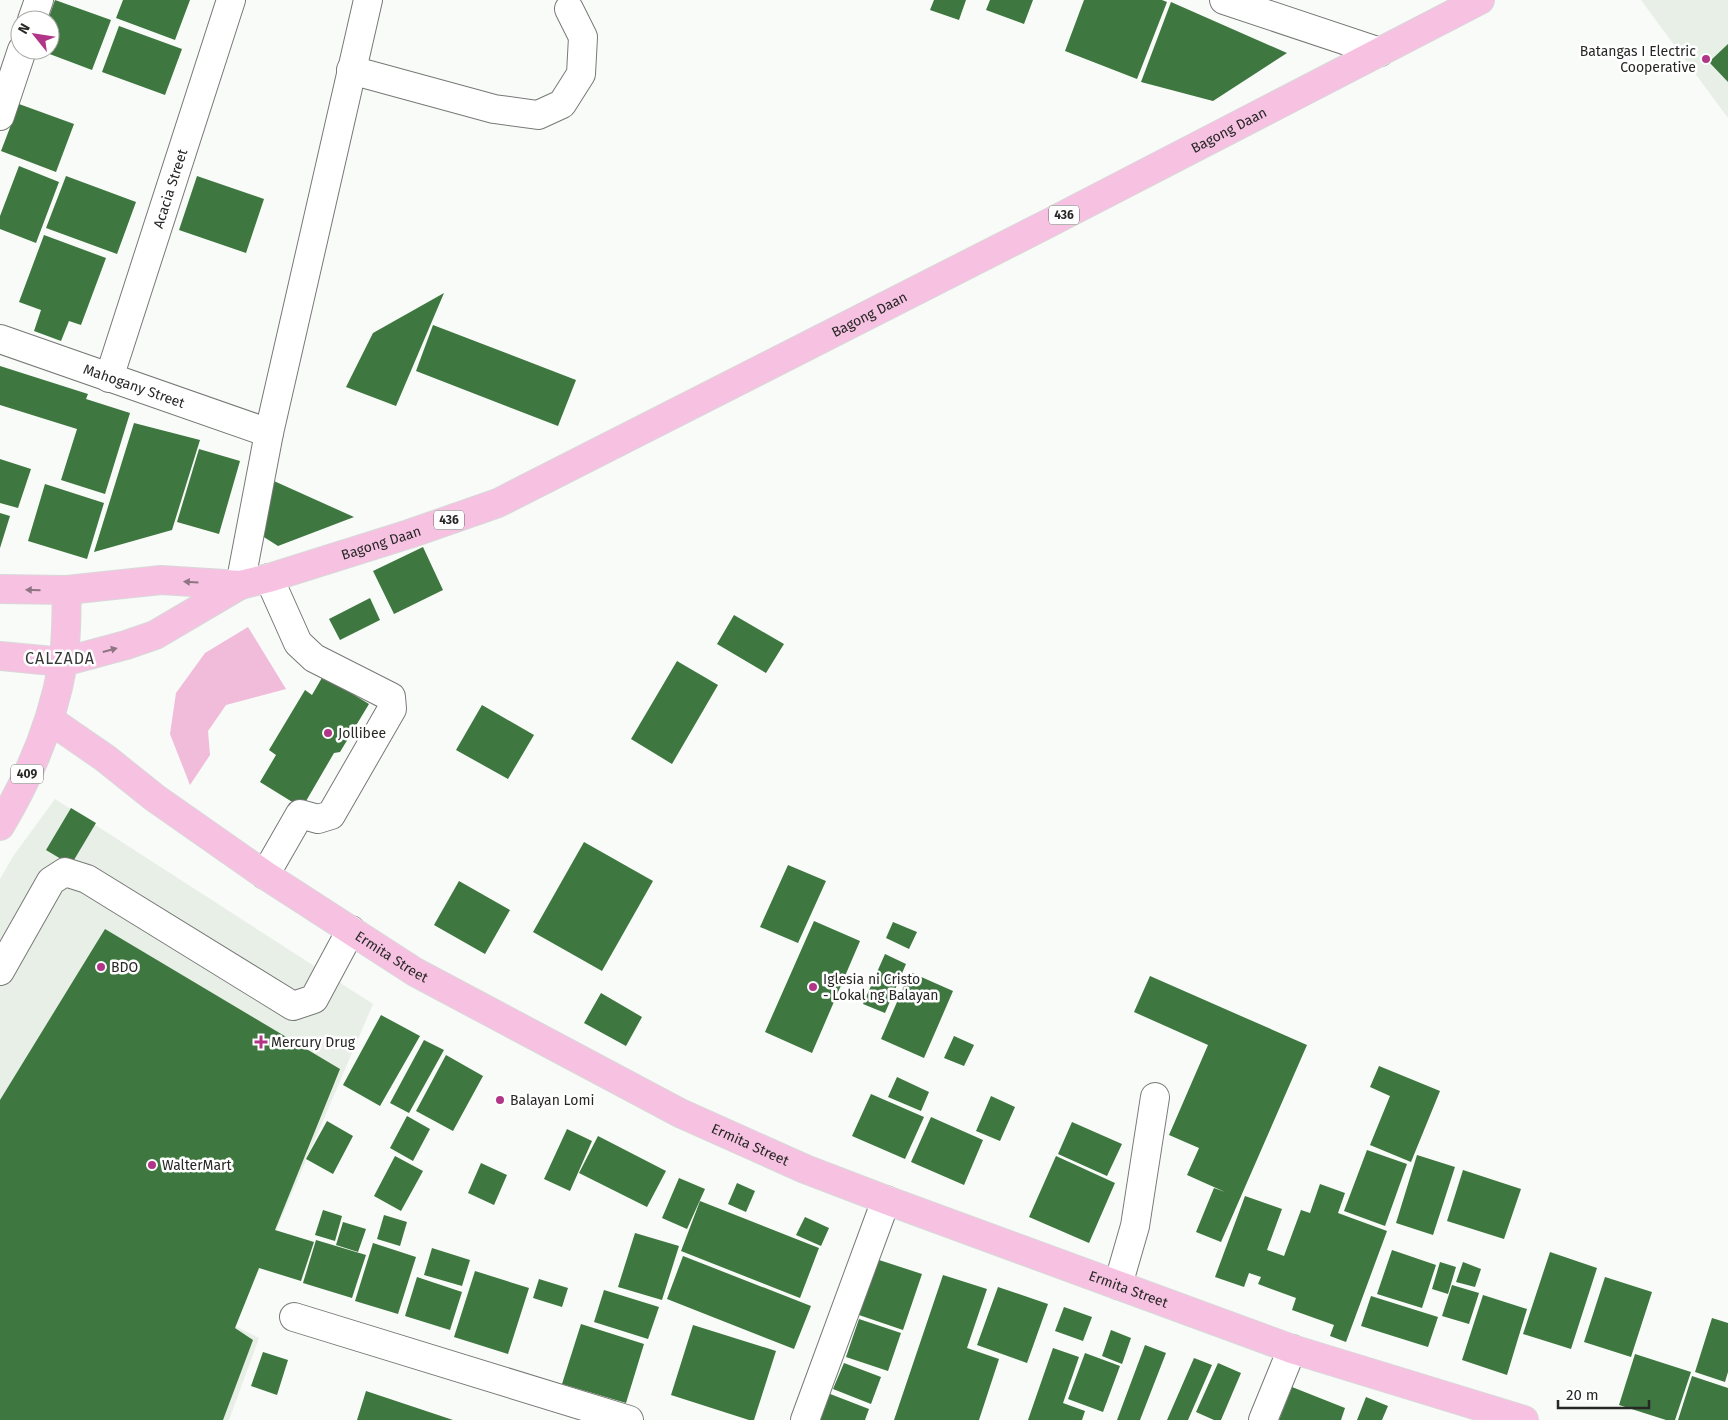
<svg xmlns="http://www.w3.org/2000/svg" width="1728" height="1420" font-family="'Fira Sans',sans-serif">
<style>
.built{fill:#e7efe6}
.green{fill:#f1bbda}
.building{fill:#3e773f}
.lines{fill:none;stroke-linecap:round;stroke-linejoin:round}
.minor-casing{stroke:#777977;stroke-width:30}
.major-casing{stroke:#d8d8d8;stroke-width:30}
.minor{stroke:#fff;stroke-width:28}
.major{stroke:#f7c2e2;stroke-width:28}
.oneway{fill:#8f7584}
.poi-dot{fill:#b13688;stroke:#fff;stroke-width:2}
.labels{text-anchor:middle;dominant-baseline:central;stroke-width:5;stroke-linejoin:round;paint-order:stroke}
.shield{fill:#fff;stroke:#686867;stroke-width:1}
.shield-label{font-size:12px;font-weight:bold;fill:#272826}
.poi-label{font-size:14px;fill:#272826;stroke:#fff;text-anchor:start}
.street-label{font-size:14px;fill:#272826;stroke:#fff}
.quarter-label{font-size:16px;letter-spacing:1px;fill:#383a38;stroke:#fff}
</style>
<rect width="100%" height="100%" fill="#f8fbf8"/>
<path class="built" d="M1641 0H1728V118Z
M55 799 373 1004 235 1326 259 1338 229 1420H0V879L14 855Z"/>
<path class="green" d="M248 627 286 689 226 705 208 731 210 755 190 785 170 734 176 693 205 653Z"/>
<path class="building" d="M55 0 111 20 92 70 39 50H50V20H48Z
M123 0H190L175 40 116 18Z
M934 0H966L959 20 930 10Z
M990 0H1033L1024 24 986 10Z
M1084 0H1162L1167 2 1137 79 1065 51Z
M1171 2 1287 53 1213 101 1141 82Z
M119 26 182 49 165 95 102 72Z
M1728 44V82L1709 62Z
M19 104 74 124 56 172 1 151Z
M19 166 59 182 36 243 0 229V216Z
M66 176 136 202 117 254 46 228Z
M197 176 264 199 246 253 179 230Z
M44 235 106 258 81 325 69 321 61 341 34 331 41 310 19 302Z
M444 293 396 406 346 387 373 333Z
M433 325 576 380 558 426 416 371Z
M0 366 88 394 86 399 130 413 105 494 61 480 77 429 0 405Z
M134 423 200 440 172 530 94 552Z
M199 449 240 461 219 534 177 522Z
M0 459 31 469 18 508 0 503Z
M265 477 354 517 278 546 253 530Z
M45 484 104 503 87 559 28 541Z
M0 513 10 516 0 548Z
M423 547 443 590 394 614 373 571Z
M370 598 380 620 340 640 329 619Z
M734 615 784 644 766 673 717 644Z
M677 661 718 685 672 764 631 739Z
M323 676 369 704 340 752 334 753 302 808 260 782 276 755 269 750 305 690 312 695Z
M482 705 534 735 508 779 456 750Z
M71 808 96 823 71 865 46 850Z
M584 842 653 881 602 971 533 932Z
M788 865 826 881 798 943 760 927Z
M459 881 510 910 485 954 434 925Z
M814 921 860 941 812 1053 765 1032Z
M893 922 917 932 909 949 886 938Z
M105 929 340 1069 275 1230 314 1242 301 1281 259 1268 235 1328 253 1340 223 1420H0V1100Z
M885 954 906 964 885 1013 863 1004Z
M910 972 953 991 924 1058 881 1039Z
M1150 976 1307 1045 1221 1242 1196 1232 1214 1188 1225 1192 1187 1175 1199 1148 1169 1135 1208 1045 1134 1012Z
M601 993 642 1017 626 1046 584 1023Z
M381 1015 420 1036 380 1106 343 1085Z
M954 1036 974 1045 964 1066 944 1058Z
M424 1040 444 1050 409 1113 390 1103Z
M446 1055 483 1076 453 1131 416 1111Z
M1379 1066 1440 1091 1411 1162 1370 1145 1390 1096 1370 1087Z
M897 1077 929 1092 921 1111 888 1097Z
M871 1094 924 1117 905 1159 852 1136Z
M991 1096 1015 1107 1000 1141 976 1131Z
M407 1116 430 1129 413 1161 390 1148Z
M931 1117 983 1140 964 1185 911 1162Z
M327 1121 353 1136 333 1174 306 1159Z
M1072 1122 1122 1144 1107 1176 1058 1154Z
M567 1129 592 1141 570 1191 544 1179Z
M598 1136 666 1171 647 1207 579 1173Z
M1367 1150 1407 1164 1385 1226 1344 1211Z
M1417 1155 1455 1167 1433 1235 1396 1223Z
M395 1156 423 1171 401 1211 374 1196Z
M1056 1156 1115 1183 1089 1243 1029 1217Z
M481 1163 507 1175 494 1205 468 1193Z
M1463 1170 1521 1189 1504 1239 1447 1221Z
M679 1178 705 1189 687 1229 662 1218Z
M737 1183 755 1191 746 1212 728 1204Z
M1320 1184 1345 1193 1338 1213 1387 1231 1346 1342 1330 1336 1334 1325 1292 1310 1296 1298 1258 1284 1261 1277 1249 1273 1244 1287 1215 1277 1245 1196 1282 1209 1267 1250 1284 1256 1301 1210 1310 1213Z
M700 1201 819 1248 800 1298 681 1251Z
M323 1210 342 1216 335 1241 315 1235Z
M384 1215 407 1222 400 1246 377 1239Z
M805 1217 829 1228 821 1246 796 1235Z
M343 1222 366 1229 358 1252 336 1245Z
M635 1233 679 1246 662 1300 618 1287Z
M316 1240 366 1255 352 1298 303 1283Z
M373 1243 416 1257 398 1314 355 1301Z
M432 1248 470 1260 462 1286 424 1275Z
M1392 1250 1436 1265 1422 1308 1377 1294Z
M1550 1252 1597 1268 1571 1349 1523 1334Z
M683 1256 811 1306 794 1349 667 1299Z
M876 1259 922 1274 903 1330 856 1314Z
M1440 1262 1456 1267 1448 1294 1432 1289Z
M1463 1262 1481 1269 1475 1287 1456 1282Z
M475 1271 529 1288 508 1354 454 1337Z
M943 1275 987 1289 967 1348 999 1359 979 1420H894Z
M417 1277 462 1292 450 1330 405 1316Z
M1605 1277 1652 1292 1631 1357 1584 1342Z
M539 1279 568 1288 562 1307 533 1298Z
M1452 1285 1479 1293 1469 1324 1442 1316Z
M998 1287 1048 1304 1027 1363 977 1345Z
M604 1290 659 1307 648 1339 594 1322Z
M1483 1295 1527 1309 1507 1375 1462 1360Z
M1371 1296 1438 1317 1428 1347 1361 1326Z
M1064 1307 1092 1317 1083 1341 1055 1331Z
M1712 1318 1728 1323V1372L1725 1382 1695 1372Z
M859 1319 901 1333 888 1371 846 1357Z
M581 1324 644 1344 626 1403 562 1384Z
M693 1325 776 1351 754 1420H749L671 1395Z
M1111 1330 1131 1338 1122 1364 1102 1356Z
M1145 1345 1166 1353 1140 1420H1117Z
M1053 1348 1079 1357 1063 1403 1085 1411 1082 1420H1028Z
M263 1352 288 1360 277 1395 251 1386Z
M1085 1353 1120 1366 1103 1412 1068 1399Z
M1635 1354 1691 1372 1675 1420H1666L1619 1405Z
M1194 1358 1212 1365 1188 1420H1167Z
M844 1363 881 1377 871 1404 833 1389Z
M1218 1363 1241 1373 1221 1420H1214L1196 1412Z
M1692 1376 1728 1388V1420H1678Z
M1292 1387 1345 1408 1341 1420H1279Z
M366 1391 453 1420H357Z
M825 1392 869 1409 865 1420H814Z
M1366 1397 1388 1406 1382 1420H1357Z"/>
<g class="lines">
<g class="minor-casing">
<g id="minor">
<path d="M1224 0 1380 52"/>
<path d="M32 20 39 0"/>
<path d="M351 70 494 109 538 115 562 104 581 74 583 37 569 9"/>
<path d="M0 116 22 50"/>
<path id="s1" d="M0 339 269 433"/>
<path id="s2" d="M109 378 231 0"/>
<path d="M240 585 269 433 368 0"/>
<path d="M265 875 300 814 318 819 331 815 392 709 391 697 314 658 298 643 269 578"/>
<path d="M0 971 51 881 65 872 87 879 293 1006 314 999 351 930"/>
<path d="M1118 1285 1135 1226 1155 1097"/>
<path d="M294 1317 629 1420"/>
<path d="M805 1420 886 1200"/>
<path d="M1263 1420 1292 1349"/>
</g>
</g>
<g class="major-casing">
<g id="major">
<path id="s3" d="M0 589 67 590 161 580 240 585 269 578 409 534 498 503 1047 224 1480 0"/>
<path d="M0 656 63 662 126 645 155 635 240 585"/>
<path id="s4" d="M50 720 105 758 155 798 265 875 415 972 680 1113 805 1169 886 1200 1292 1349 1524 1420"/>
<path d="M0 826C30 776 53 721 63 663 67 640 66 614 67 590"/>
</g>
</g>
<use href="#minor" class="minor"/>
<use href="#major" class="major"/>
</g>
<defs><path id="oneway-solid" d="M-6-.8H1V-3.2L6.5 0L1 3.2V.8H-6Z" transform="scale(1.25)"/></defs>
<g class="oneway">
<use href="#oneway-solid" transform="translate(191 582) rotate(-177)"/>
<use href="#oneway-solid" transform="translate(33 590) rotate(-179)"/>
<use href="#oneway-solid" transform="translate(110 650) rotate(-15)"/>
</g>
<g class="poi-dot">
<circle cx="1706" cy="59" r="5"/>
<circle cx="328" cy="733" r="5"/>
<circle cx="101" cy="967" r="5"/>
<circle cx="813" cy="987" r="5"/>
<path d="M258.5 1034.5h5v5h5v5h-5v5h-5v-5h-5v-5h5z"/>
<circle cx="500" cy="1100" r="5"/>
<circle cx="152" cy="1165" r="5"/>
</g>
<g class="labels">
<g class="shield">
<rect x="1049" y="205.5" width="30" height="19" rx="4"/>
<rect x="434" y="510.5" width="30" height="19" rx="4"/>
<rect x="11" y="764.5" width="32" height="19" rx="4"/>
</g>
<g class="shield-label">
<text x="1064" y="215">436</text>
<text x="449" y="520">436</text>
<text x="27" y="774">409</text>
</g>
<g class="poi-label">
<text x="1696" y="51" text-anchor="end">Batangas I Electric<tspan x="1696" dy="16">Cooperative</tspan></text>
<text x="338" y="733">Jollibee</text>
<text x="111" y="967">BDO</text>
<text x="823" y="979">Iglesia ni Cristo<tspan x="823" dy="16">- Lokal ng Balayan</tspan></text>
<text x="271" y="1042">Mercury Drug</text>
<text x="510" y="1100">Balayan Lomi</text>
<text x="162" y="1165">WalterMart</text>
</g>
<g class="street-label">
<text stroke="none"><textPath href="#s3" startOffset="1332">Bagong Daan</textPath></text>
<text stroke="none"><textPath href="#s2" startOffset="199">Acacia Street</textPath></text>
<text stroke="none"><textPath href="#s3" startOffset="928">Bagong Daan</textPath></text>
<text stroke="none"><textPath href="#s1" startOffset="142">Mahogany Street</textPath></text>
<text stroke="none"><textPath href="#s3" startOffset="388">Bagong Daan</textPath></text>
<text stroke="none"><textPath href="#s4" startOffset="416">Ermita Street</textPath></text>
<text stroke="none"><textPath href="#s4" startOffset="821">Ermita Street</textPath></text>
<text stroke="none"><textPath href="#s4" startOffset="1226">Ermita Street</textPath></text>
</g>
<g class="quarter-label">
<text x="60" y="658">CALZADA</text>
</g>
</g>
<g transform="translate(35 35) rotate(300)"><circle r="24" fill="#ffffff" stroke="#a9a9a8"/>
<path d="M0-4L9 19L0 12L-9 19Z" fill="#b13688"/>
<text y="-8" font-size="14" font-weight="bold" text-anchor="middle" fill="#272826">N</text>
</g>
<path d="M1558 1400v8h91v-8" fill="none" stroke="#272826" stroke-width="2.5"/>
<text x="1566" y="1400" font-size="15" fill="#272826" stroke="#ffffff" stroke-width="4" paint-order="stroke">20 m</text>
</svg>
